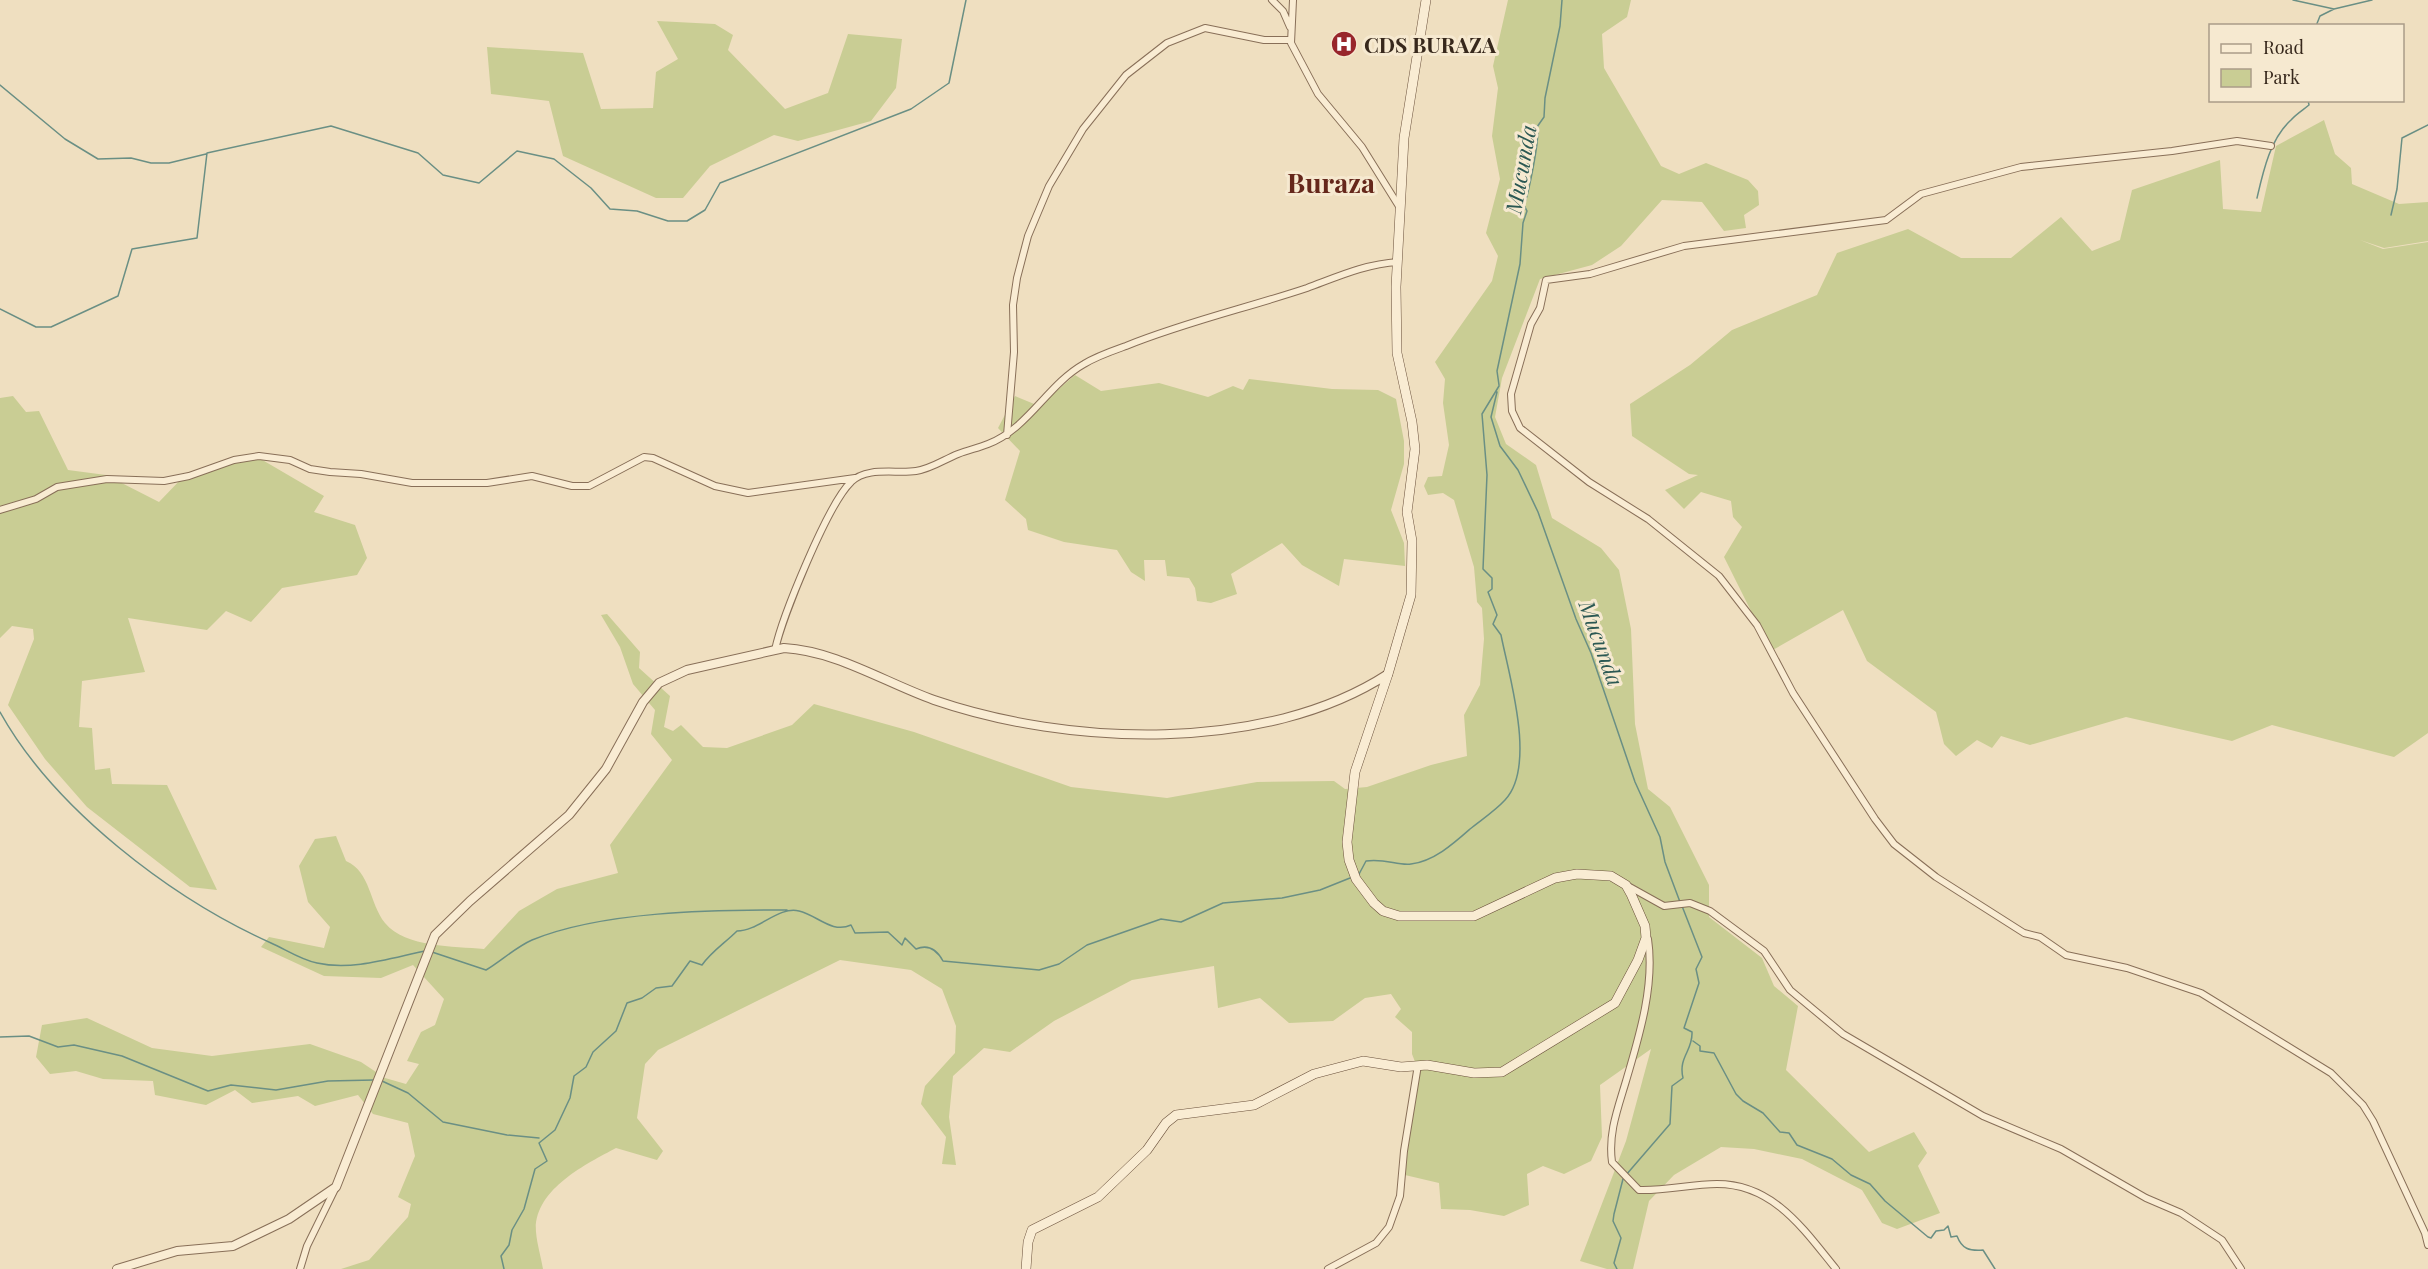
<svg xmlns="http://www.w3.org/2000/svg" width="2428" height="1269" font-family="'Playfair Display',serif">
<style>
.green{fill:#c9cd94}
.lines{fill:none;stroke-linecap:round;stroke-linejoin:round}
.stream{stroke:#6a8f84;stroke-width:1.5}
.minor-casing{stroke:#886f58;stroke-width:8}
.tertiary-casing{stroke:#886f58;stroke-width:10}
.secondary-casing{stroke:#6a503b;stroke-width:10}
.minor{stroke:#f9ecd3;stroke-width:6}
.tertiary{stroke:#f9ecd3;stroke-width:8}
.secondary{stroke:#f9ecd3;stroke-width:9}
.labels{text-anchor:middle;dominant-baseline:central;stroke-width:6;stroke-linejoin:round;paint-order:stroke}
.poi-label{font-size:21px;font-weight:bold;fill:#37281c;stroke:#f6e9d0;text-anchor:start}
.water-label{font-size:22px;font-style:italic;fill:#2b5853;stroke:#f6e9d0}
.district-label{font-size:27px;font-weight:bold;fill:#65271b;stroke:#f6e9d0}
</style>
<rect width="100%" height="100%" fill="#efdfc0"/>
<path class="green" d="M1508 0H1631L1627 17 1602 34 1604 68 1661 166 1679 174 1706 163 1748 180 1758 191 1759 205 1744 215 1746 228 1724 231 1702 202 1662 200 1621 246 1592 265 1540 279 1502 378 1495 417 1506 444 1536 465 1552 518 1601 548 1619 570 1631 629 1635 724 1648 789 1670 807 1709 885V917L1762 958 1774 986 1798 1006 1786 1070 1869 1152 1914 1132 1927 1153 1918 1166 1940 1213 1897 1229 1882 1223 1862 1190 1802 1159 1754 1149 1721 1147 1674 1175 1649 1201 1633 1269H1607L1580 1261 1626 1141 1651 1049 1600 1085 1602 1137 1591 1161 1564 1174 1543 1166 1527 1174 1529 1205 1504 1216 1470 1210 1441 1209 1439 1183 1405 1175 1417 1067 1412 1054V1032L1395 1017 1401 1009 1391 994 1365 998 1333 1021 1289 1023 1260 998 1218 1008 1214 966 1132 980 1054 1021 1010 1052 984 1048 953 1076 949 1117 956 1165 942 1164 946 1137 921 1104 925 1086 955 1053 956 1026 942 989 911 970 840 960 658 1050 645 1064 637 1118 663 1151 657 1160 616 1148C586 1164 533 1190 536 1232 537 1244 541 1257 543 1269H341L369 1260 408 1217 411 1204 398 1197 415 1156 408 1123 373 1114 358 1095 315 1106 298 1096 252 1103 235 1090 206 1105 155 1095 153 1081 103 1079 76 1071 50 1074 36 1057 42 1025 87 1018 152 1048 212 1056 310 1044 361 1062 385 1078 406 1084 419 1064 407 1061 421 1032 435 1025 444 999 413 965 381 978 324 976 261 947 269 937 324 948 330 927 308 902 299 866 315 839 336 836 346 861C371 872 369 903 385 923 406 948 454 946 484 949L519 911 557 889 618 873 610 845 672 760 651 734 655 710 633 684 620 647 601 615 607 614 640 652 639 668 670 696 664 727 673 731 681 725 703 747 727 748 792 725 814 704 914 732 1071 787 1167 798 1257 782 1334 781 1345 789 1367 787 1431 765 1467 756 1464 715 1480 685 1484 639 1482 608 1477 602 1474 567 1454 500 1443 493 1428 495 1424 486 1428 477 1442 476 1449 445 1443 403 1445 379 1435 362 1492 281 1498 256 1486 233 1500 179 1492 136 1498 88 1493 66Z
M657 21 715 24 733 35 728 50 785 109 828 93 848 34 902 39 896 88 871 121 798 141 774 135 710 166 683 198H656L563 156 549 101 491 94 487 47 583 53 601 109 653 108 656 72 678 59Z
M2324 120 2335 154 2351 168 2352 184 2399 204 2428 202V241L2384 248 2360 240 2383 249 2428 242V733L2394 757 2272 725 2232 741 2126 717 2030 745 2001 736 1992 748 1977 740 1956 756 1944 744 1936 712 1867 661 1843 610 1771 651 1724 557 1742 527 1733 517 1731 501 1701 492 1684 509 1665 490 1698 475 1689 474 1632 436 1630 404 1690 365 1732 330 1817 295 1837 253 1908 229 1961 258H2011L2061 217 2092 251 2120 240 2132 190 2220 160 2223 209 2261 212 2276 146Z
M1075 375 1101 391 1159 383 1208 397 1233 386 1243 390 1249 379 1332 389 1378 390 1396 399 1404 441V464L1391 510 1404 543 1405 566 1344 559 1339 586 1302 565 1282 543 1231 574 1237 594 1211 603 1197 601 1195 588 1189 578 1167 576 1165 560H1144L1145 581 1131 572 1117 550 1064 542 1028 530 1026 519 1005 500 1020 451 998 428 1015 396 1039 406Z
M13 396 26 412 39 411 68 470 106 475 159 502 185 475 230 458H259L324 496 314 512 355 525 367 558 357 575 282 588 251 622 226 611 207 630 128 618 145 672 82 681 79 727 92 728 95 770 110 768 112 784 167 785 217 890 190 887 87 807 45 759 8 705 34 639 33 629 12 626 0 638V398Z"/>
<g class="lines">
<path class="stream" d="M2293 0 2334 9 2372 0
M2316 26 2320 16 2334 9
M0 85 65 139 98 159 131 158 151 163H169L206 154
M2257 198C2263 172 2270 139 2291 120 2296 114 2303 110 2309 105L2308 100
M2391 215 2397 189 2402 138 2428 125
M0 309 36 327H51L118 296 132 249 197 238 207 153 331 126 418 153 443 175 479 183 517 151 554 159 591 188 610 209 637 211 668 221H687L705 210 720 183 911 109 949 83 966 0
M1499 385 1497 371 1520 264 1523 223 1527 211 1524 205C1528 196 1541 135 1537 127L1544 117 1545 98 1560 26 1562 0
M1497 392 1491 417 1500 446 1518 470 1538 512 1576 619 1591 653 1635 782 1660 837 1665 862 1680 902
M0 712C54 809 171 898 271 943 285 949 301 960 317 963 352 971 391 958 425 951
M1358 876 1366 861C1385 858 1398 866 1411 864 1434 861 1453 844 1470 829 1481 820 1495 811 1505 800 1537 766 1509 676 1501 635L1493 624 1497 615 1488 592 1492 589V578L1483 569 1487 475 1482 414 1499 386
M432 952 486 970C501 961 516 947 532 940 603 911 711 910 787 910
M0 1037 29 1036 58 1047 74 1045 122 1056 208 1091 231 1085 276 1090 328 1081 374 1080
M1693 1041 1700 1046V1051L1714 1053 1736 1094 1743 1101 1763 1113 1780 1132 1789 1133 1797 1145 1832 1159 1851 1175 1870 1184 1885 1201 1928 1237 1931 1238 1936 1231 1944 1230 1948 1226 1951 1237 1957 1236C1962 1249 1969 1251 1983 1250L1995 1269
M382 1081 408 1093 443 1122 507 1135 539 1138
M1626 1175 1670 1124 1672 1086 1683 1078C1678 1057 1693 1051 1692 1032L1684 1028 1699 983 1696 969 1702 957 1682 906
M504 1269 501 1256 509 1245 512 1230 524 1209 535 1169 547 1161 539 1143 555 1130 570 1098 574 1076 586 1067 593 1052 616 1031 627 1003 642 998 656 988 672 986 690 961 702 965C712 951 725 943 737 931 759 931 778 906 799 911 817 915 832 934 851 925L855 933 888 932 902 945 905 938 916 949C928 944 937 950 943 961L1039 970 1059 964 1087 945 1161 919 1181 922 1223 903 1282 898 1320 890 1350 878
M1617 1269 1614 1263 1621 1238 1613 1221 1614 1214 1623 1179"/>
<g class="minor-casing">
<path id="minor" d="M1272 0 1283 11 1290 27
M1293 0 1291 43 1318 94 1362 147 1400 208
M2271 146 2237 141 2172 151 2021 167 1921 194 1886 220 1684 246 1590 274 1546 280 1540 308 1531 324 1511 394 1512 411 1520 428 1589 482 1648 519 1719 576 1757 625 1793 693 1875 819 1894 844 1936 877 2024 933 2040 937 2066 955 2127 968 2201 993 2331 1073 2363 1105 2373 1121 2425 1233 2428 1245
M1007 435 1014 352 1013 305 1017 278 1028 236 1049 186 1083 129 1126 75 1167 43 1205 28 1264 40H1290
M0 510 36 499 57 487 107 479 164 481 189 476 234 460 259 456 290 460 310 469 330 472 361 474 412 483H487L532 476 572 486H589L644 457 653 458 715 486 748 493 855 478
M775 650C782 617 828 504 851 482 867 466 896 474 916 471 931 469 945 459 958 454 968 450 978 448 988 444 1029 428 1047 385 1084 364 1097 356 1112 351 1126 346 1185 322 1247 308 1307 288 1337 277 1365 264 1398 262
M1628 886 1664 906 1690 903 1710 911 1764 951 1790 990 1843 1034 1983 1116 2061 1149 2146 1198 2181 1213 2222 1240 2241 1269
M1648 939C1655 985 1639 1037 1626 1081 1618 1108 1608 1133 1612 1162L1639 1190C1666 1191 1691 1184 1717 1184 1774 1184 1804 1230 1836 1269
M300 1269 307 1246 336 1187
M1328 1269 1376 1243 1389 1227 1400 1196 1404 1151 1418 1065"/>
</g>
<g class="tertiary-casing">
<path id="tertiary" d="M117 1269 177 1251 233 1246 289 1219 336 1187 435 935 470 901 569 815 606 769 643 702 659 683 687 670 784 648C836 651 884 682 934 700 1068 746 1265 754 1388 674"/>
</g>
<g class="secondary-casing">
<path id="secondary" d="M1026 1269 1028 1242 1032 1230 1098 1197 1147 1150 1166 1123 1176 1115 1254 1105 1314 1074 1363 1061 1401 1067 1427 1065 1474 1073 1502 1072 1615 1003 1638 960 1646 938 1645 926 1631 894 1626 885 1611 876 1577 874 1555 878 1474 916H1399L1383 911 1374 903 1356 879 1349 860 1347 842 1355 772 1388 674 1411 595 1412 541 1407 512 1415 449 1412 422 1397 353 1396 287 1404 138 1426 0"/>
</g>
<use href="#minor" class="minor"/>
<use href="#tertiary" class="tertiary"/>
<use href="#secondary" class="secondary"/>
</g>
<defs>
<g id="hospital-disc" transform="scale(1.35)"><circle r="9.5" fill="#98262c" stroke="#f6e9d0"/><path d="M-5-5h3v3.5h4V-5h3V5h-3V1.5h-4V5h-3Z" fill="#fff"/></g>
</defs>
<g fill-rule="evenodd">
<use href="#hospital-disc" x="1344" y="44"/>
</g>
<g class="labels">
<g class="poi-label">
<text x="1364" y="44">CDS BURAZA</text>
</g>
<g class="water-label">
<text transform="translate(1520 169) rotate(-80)">Mucunda</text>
<text transform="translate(1602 643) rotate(70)">Mucunda</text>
</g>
<g class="district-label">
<text x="1331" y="182">Buraza</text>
</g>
</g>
<rect x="2209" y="24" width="195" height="78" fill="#f6e9d0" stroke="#aa9c88" stroke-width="1.5"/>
<rect x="2221" y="44" width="30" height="9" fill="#f9ecd3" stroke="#aa9c88" stroke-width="1.5"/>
<text x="2263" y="54" font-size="18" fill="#37281c">Road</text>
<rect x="2221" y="69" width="30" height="18" fill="#c9cd94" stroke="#aa9c88" stroke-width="1.5"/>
<text x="2263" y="84" font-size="18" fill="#37281c">Park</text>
</svg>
